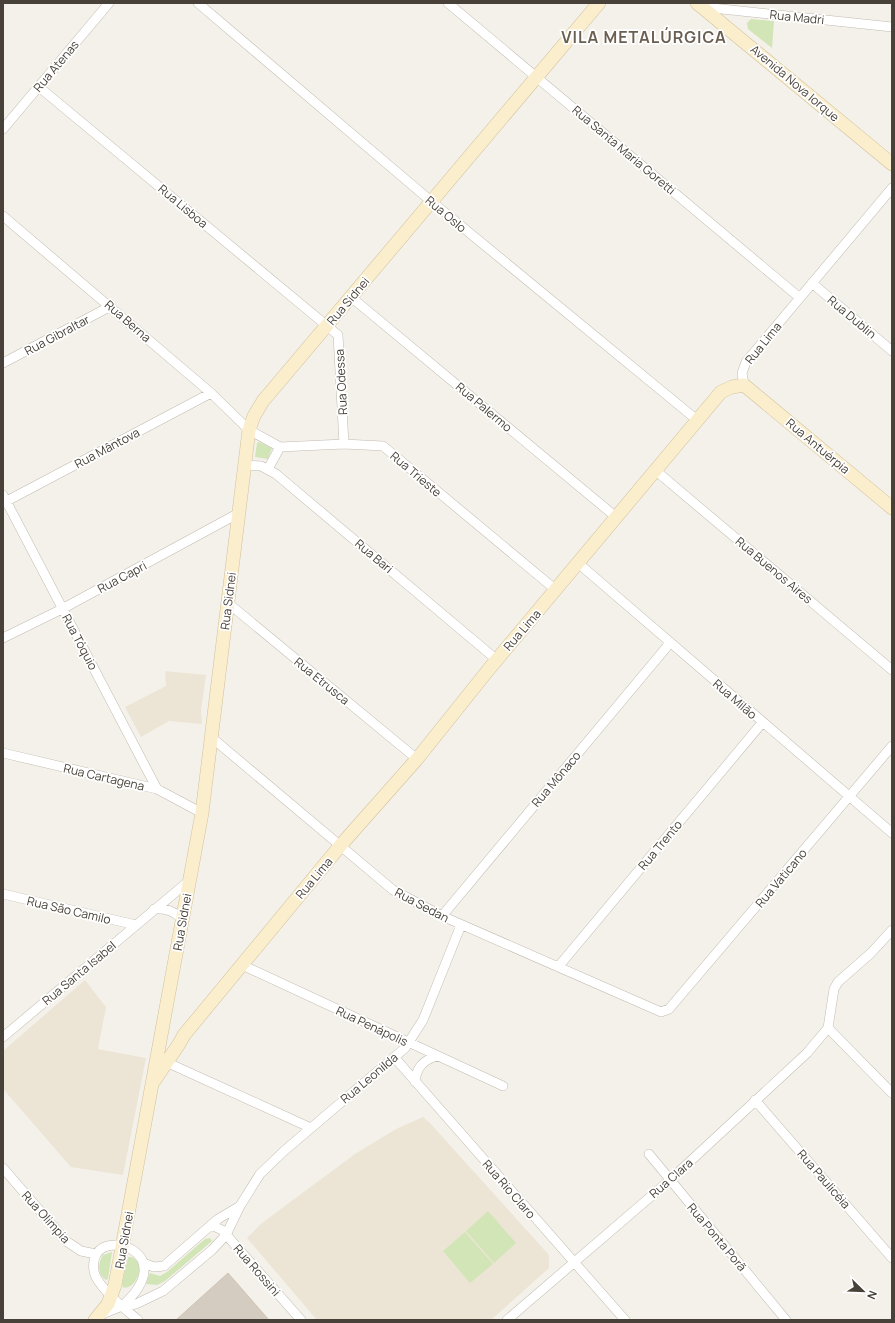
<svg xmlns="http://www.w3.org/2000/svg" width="895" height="1323" font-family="Manrope,sans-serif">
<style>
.education{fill:#ece5d5}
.green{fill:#d2e5b6}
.building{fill:#d5ccc1;stroke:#cfc4b4}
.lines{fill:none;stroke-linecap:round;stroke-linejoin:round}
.minor-casing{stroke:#c2bbb0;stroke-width:10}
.secondary-casing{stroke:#d0c19d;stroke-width:14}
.minor{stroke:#fff;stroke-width:9}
.secondary{stroke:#fbeecd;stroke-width:13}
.labels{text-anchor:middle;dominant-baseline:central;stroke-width:3.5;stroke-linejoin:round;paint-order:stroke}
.street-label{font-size:12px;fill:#484139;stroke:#fff}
.district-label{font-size:16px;font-weight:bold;letter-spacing:1px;fill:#6a5f51;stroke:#fff}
</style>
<rect width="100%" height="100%" fill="#f4f1ea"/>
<path class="education" d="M165 671 206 675 201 710 202 724 169 721 141 737 125 707 166 686Z
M85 980 106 1007 98 1049 146 1058 123 1175 71 1167 3 1089V1051Z
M423 1117 430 1123 549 1255V1268L491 1320H317L247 1238 262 1223 355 1154 396 1129Z"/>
<path class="green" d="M751 19 774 21 772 48 748 29 747 23Z
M259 442 272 448 268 459 255 457 257 443Z
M488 1211 516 1243 494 1263 466 1231Z
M465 1232 493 1264 470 1283 443 1251Z
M210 1238 212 1241 165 1281 157 1285 146 1284 150 1273 160 1276 167 1272 205 1239Z
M112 1252 108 1279 106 1280C97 1275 98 1262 103 1255Z
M128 1257H132L138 1262 140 1270C137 1279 134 1287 124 1288L122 1285Z"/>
<path class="building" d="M228 1273 269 1320H176Z"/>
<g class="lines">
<g class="minor-casing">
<path id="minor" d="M198 3 432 202 697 420
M448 3 800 298
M703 7 892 27
M39 87 338 335 344 444
M3 129 109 3
M3 216 211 393 249 430 280 447 344 444 383 446 556 590
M812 283 892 351
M351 297 616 517
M3 363 111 306
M744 385 742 373 746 362 892 188
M245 465 261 466 276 474 497 660
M268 469 280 447
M655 470 892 670
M3 495 157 789
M3 503 211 393
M578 563 892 833
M228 603 417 759
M3 638 62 609 239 513
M211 737 393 890 442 916 661 1012 669 1009 892 746
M3 753 157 789 202 813
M3 894 136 925
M154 909C166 908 174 911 183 920
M442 916 670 643
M242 965 503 1086
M558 967 762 723
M828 1028 892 1093
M3 1037 190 880
M394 1057 625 1320
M166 1062 311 1128
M415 1082C416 1068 423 1060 437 1056
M755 1100 892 1258
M649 1154 786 1320
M3 1168 66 1241 81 1251 96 1254
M211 1225 222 1230 301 1320
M143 1263 154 1267 164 1266 218 1219 240 1206
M122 1306C183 1252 99 1226 94 1261 93 1267 94 1274 97 1279 107 1295 124 1308 138 1320
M102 1314 122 1306 136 1304 163 1291 212 1250 226 1235 240 1206 260 1174 284 1151 405 1048 423 1020 461 925
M507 1320 670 1180 807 1053 828 1028 834 989 838 982 871 953 892 930"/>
</g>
<g class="secondary-casing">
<path id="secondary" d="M697 3 892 164
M154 1081 179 1044 184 1035 340 846 417 759 489 669 721 392 732 387 744 385 892 508
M95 1320 108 1304 115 1285 202 813 249 430 254 416 263 401 599 3"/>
</g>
<use href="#minor" class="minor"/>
<use href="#secondary" class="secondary"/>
</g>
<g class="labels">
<g class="street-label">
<text transform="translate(797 17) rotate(6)">Rua Madri</text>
<text transform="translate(56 66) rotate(-50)">Rua Atenas</text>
<text transform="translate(795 83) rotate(40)">Avenida Nova Iorque</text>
<text transform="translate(624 150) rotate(40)">Rua Santa Maria Goretti</text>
<text transform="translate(183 206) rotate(40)">Rua Lisboa</text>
<text transform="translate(446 214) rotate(40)">Rua Oslo</text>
<text transform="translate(348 301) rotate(-50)">Rua Sidnei</text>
<text transform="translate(852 317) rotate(40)">Rua Dublin</text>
<text transform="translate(128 321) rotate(41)">Rua Berna</text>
<text transform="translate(57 335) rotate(-28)">Rua Gibraltar</text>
<text transform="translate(763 343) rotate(-51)">Rua Lima</text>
<text transform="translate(341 382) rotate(-93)">Rua Odessa</text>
<text transform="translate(484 407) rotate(40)">Rua Palermo</text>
<text transform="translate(818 446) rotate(40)">Rua Antuérpia</text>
<text transform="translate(107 448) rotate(-28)">Rua Mântova</text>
<text transform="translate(416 474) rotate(40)">Rua Trieste</text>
<text transform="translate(374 556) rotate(40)">Rua Bari</text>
<text transform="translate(774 570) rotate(40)">Rua Buenos Aires</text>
<text transform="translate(122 577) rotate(-28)">Rua Capri</text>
<text transform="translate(228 601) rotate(-83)">Rua Sidnei</text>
<text transform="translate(522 630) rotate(-49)">Rua Lima</text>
<text transform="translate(80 642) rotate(62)">Rua Tóquio</text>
<text transform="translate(322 681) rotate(39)">Rua Etrusca</text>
<text transform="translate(735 699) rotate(41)">Rua Milão</text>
<text transform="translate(104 777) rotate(13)">Rua Cartagena</text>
<text transform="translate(556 779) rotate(-50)">Rua Mônaco</text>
<text transform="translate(660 845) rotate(-50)">Rua Trento</text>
<text transform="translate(314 878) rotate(-50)">Rua Lima</text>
<text transform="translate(781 878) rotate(-50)">Rua Vaticano</text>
<text transform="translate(422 905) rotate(28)">Rua Sedan</text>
<text transform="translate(69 910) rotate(13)">Rua São Camilo</text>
<text transform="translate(182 922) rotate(-80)">Rua Sidnei</text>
<text transform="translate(79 973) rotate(-40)">Rua Santa Isabel</text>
<text transform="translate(372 1026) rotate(25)">Rua Penápolis</text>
<text transform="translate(369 1078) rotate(-40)">Rua Leonilda</text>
<text transform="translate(671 1178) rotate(-41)">Rua Clara</text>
<text transform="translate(824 1179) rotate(49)">Rua Paulicéia</text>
<text transform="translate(509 1189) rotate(49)">Rua Rio Claro</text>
<text transform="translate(46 1217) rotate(48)">Rua Olímpia</text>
<text transform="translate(717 1237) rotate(50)">Rua Ponta Porã</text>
<text transform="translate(124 1240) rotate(-80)">Rua Sidnei</text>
<text transform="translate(257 1270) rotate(49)">Rua Rossini</text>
</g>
<g class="district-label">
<text x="644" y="37">VILA METALÚRGICA</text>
</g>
</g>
<rect width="895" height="1323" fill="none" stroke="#484139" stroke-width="8"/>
<g transform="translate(863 1291) rotate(113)" stroke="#ffffff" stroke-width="3" paint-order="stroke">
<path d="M0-3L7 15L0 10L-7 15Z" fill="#484139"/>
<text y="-6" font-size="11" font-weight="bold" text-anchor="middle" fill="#484139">N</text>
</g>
</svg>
